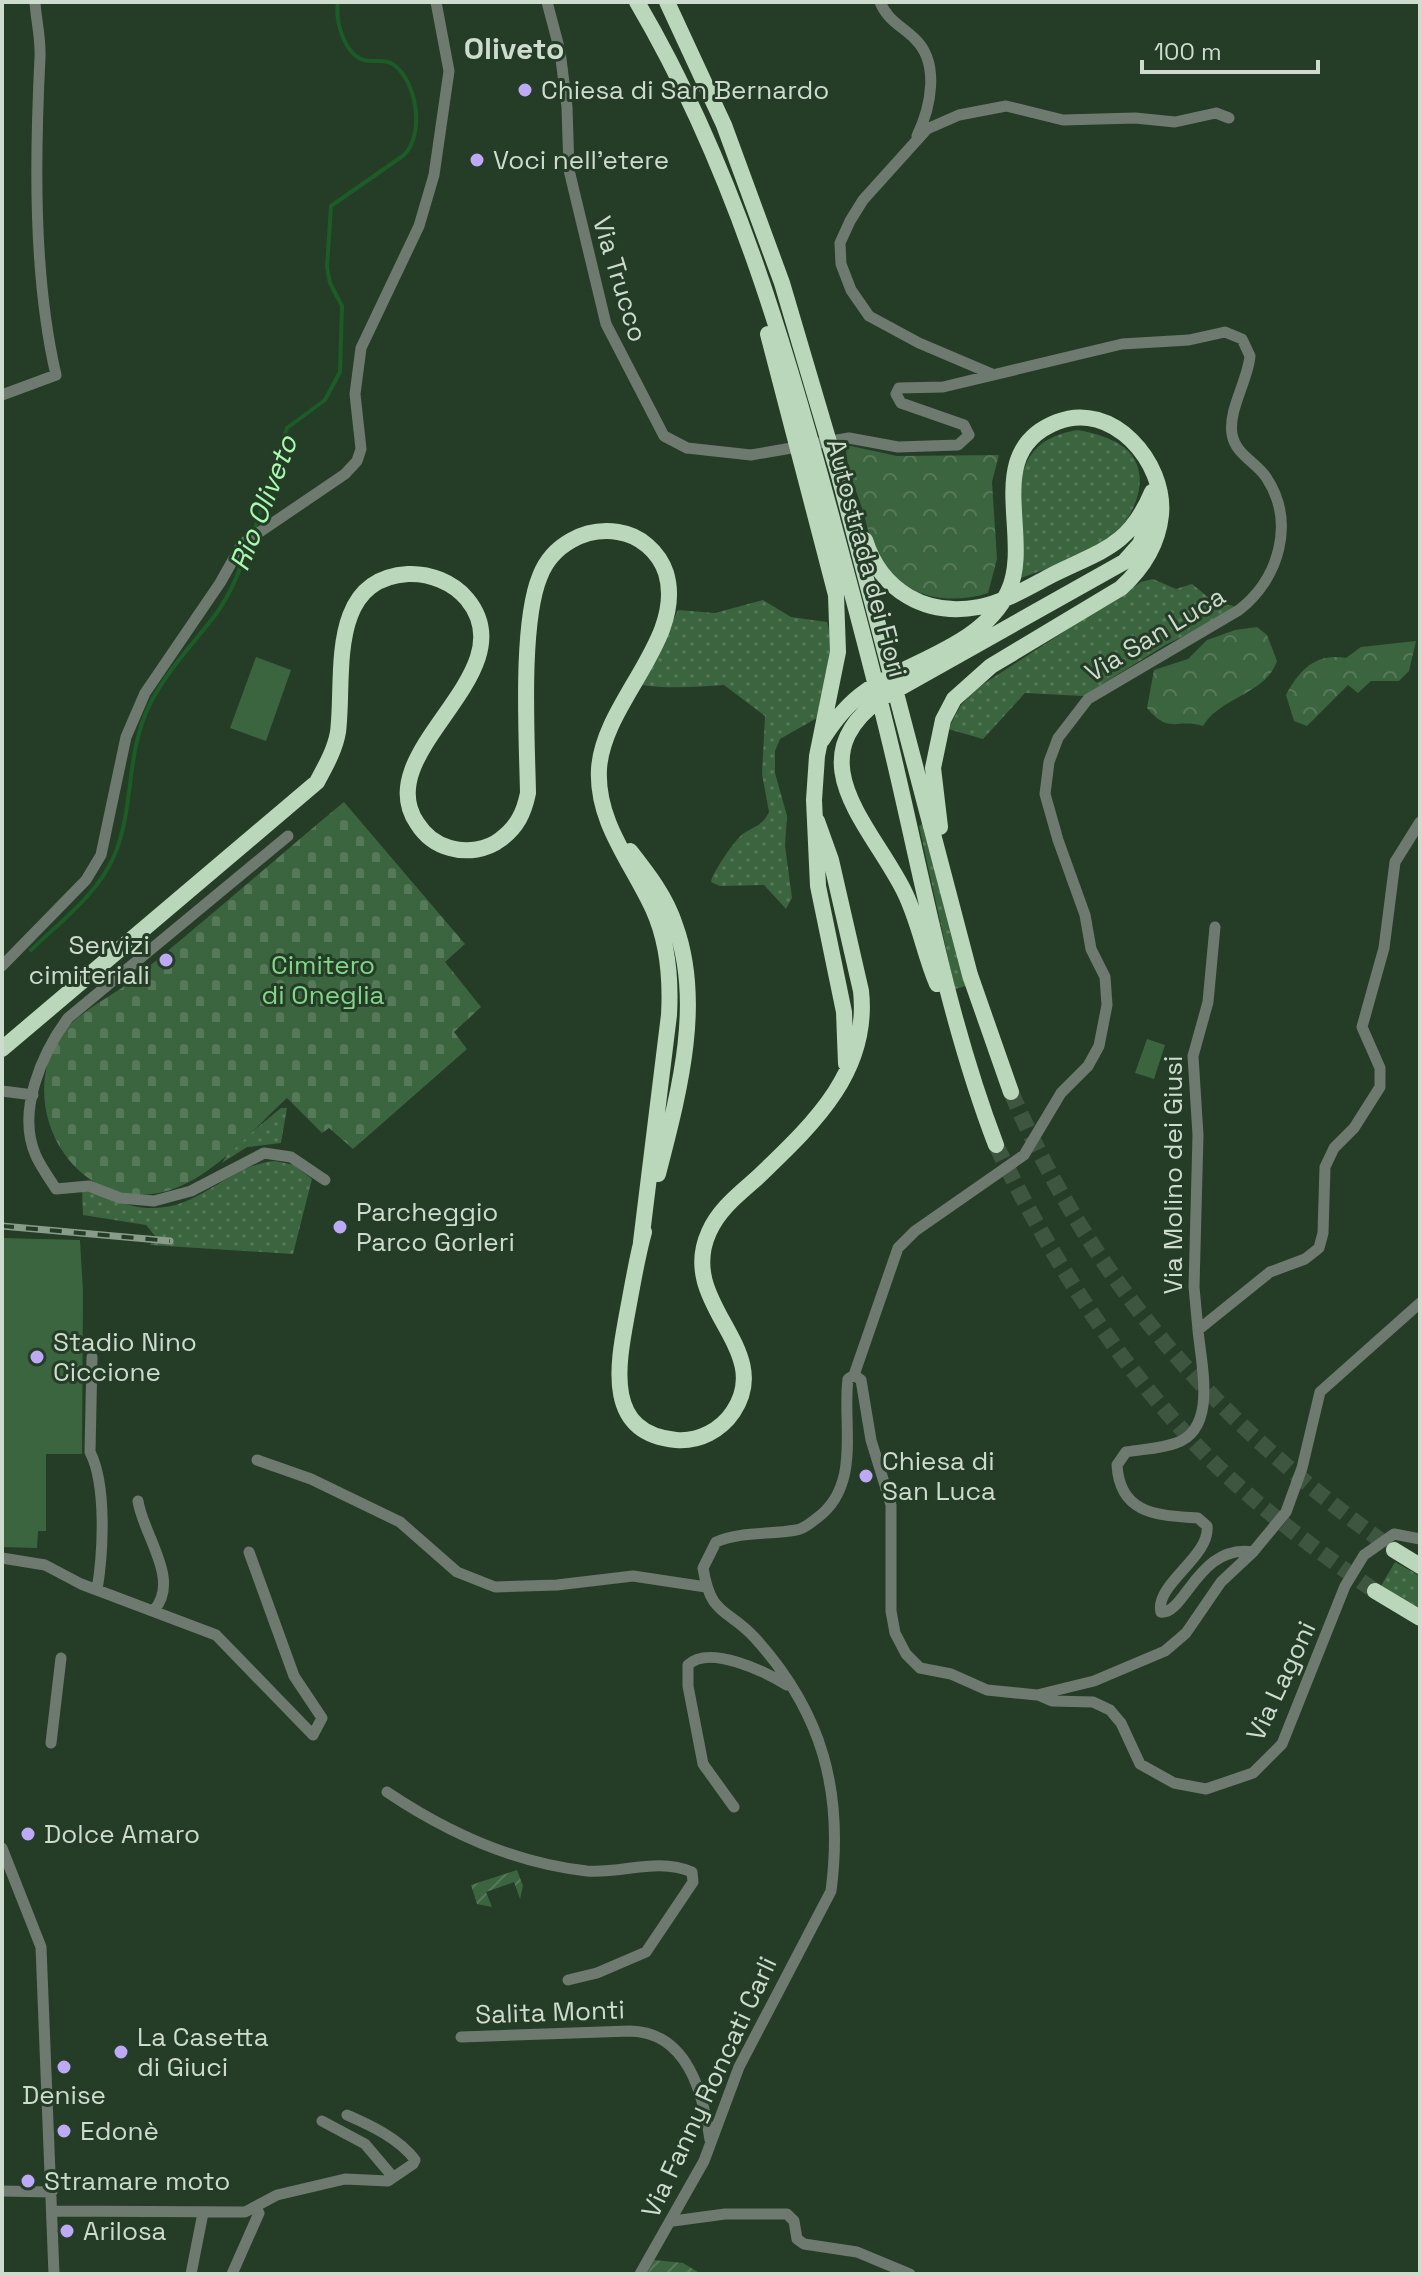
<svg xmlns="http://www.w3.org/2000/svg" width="1422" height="2276" font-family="'Space Grotesk',sans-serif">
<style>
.grass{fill:url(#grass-dots)}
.forest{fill:url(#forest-crowns)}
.cemetery{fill:url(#cemetery-stones)}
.garden{fill:url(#garden-furrows)}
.pitch{fill:#3b653e}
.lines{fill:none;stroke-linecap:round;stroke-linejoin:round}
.stream{stroke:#1c5c26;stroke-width:4}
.highway-tunnel{stroke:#3e5540;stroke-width:16;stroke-dasharray:16 8;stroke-linecap:butt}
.minor{stroke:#6e7a6f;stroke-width:11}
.highway{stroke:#bad7bb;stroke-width:16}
.rail-casing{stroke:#899c8a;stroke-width:7}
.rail{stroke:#253d27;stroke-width:4;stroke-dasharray:12;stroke-linecap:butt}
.poi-dot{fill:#bda9f5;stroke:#253d27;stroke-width:3}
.labels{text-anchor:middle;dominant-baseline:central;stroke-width:6;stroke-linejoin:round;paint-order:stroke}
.poi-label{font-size:26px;fill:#cedcce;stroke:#253d27;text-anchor:start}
.street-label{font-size:26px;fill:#cedcce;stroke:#253d27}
.park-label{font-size:26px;fill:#81d688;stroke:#253d27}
.water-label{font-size:28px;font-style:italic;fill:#a7fdad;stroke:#253d27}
.quarter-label{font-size:30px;font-weight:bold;fill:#cedcce;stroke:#253d27}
</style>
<defs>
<pattern id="grass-dots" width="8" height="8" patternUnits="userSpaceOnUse" patternTransform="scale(2)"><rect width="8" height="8" fill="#3b653e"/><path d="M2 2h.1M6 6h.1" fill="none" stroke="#567a59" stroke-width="1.8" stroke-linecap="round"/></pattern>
<pattern id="forest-crowns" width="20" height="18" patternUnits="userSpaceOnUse" patternTransform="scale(2)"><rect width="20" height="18" fill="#3b653e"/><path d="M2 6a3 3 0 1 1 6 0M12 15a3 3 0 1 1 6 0" fill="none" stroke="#567a59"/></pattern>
<pattern id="cemetery-stones" width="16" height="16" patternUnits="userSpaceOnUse" patternTransform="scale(2)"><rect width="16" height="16" fill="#3b653e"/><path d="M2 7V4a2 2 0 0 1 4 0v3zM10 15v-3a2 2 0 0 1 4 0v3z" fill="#567a59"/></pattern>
<pattern id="garden-furrows" width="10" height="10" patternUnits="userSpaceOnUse" patternTransform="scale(2)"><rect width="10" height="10" fill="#3b653e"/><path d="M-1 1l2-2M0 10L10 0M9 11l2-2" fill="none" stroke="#567a59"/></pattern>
</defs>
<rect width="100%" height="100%" fill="#253d27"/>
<path class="grass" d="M1078 430C1095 433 1112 438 1125 448 1157 475 1131 526 1103 544 1079 559 1048 568 1021 578 1027 517 995 443 1078 430Z
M1153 579 1176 589 1192 584 1214 602 1234 606 1214 622 1167 644 1083 696 1025 693 983 739 948 729 961 705 977 688 1141 582Z
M763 600 791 617 827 622 833 644 817 718 780 739 775 751V773L787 816 785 846 792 898 786 909 764 885 720 886 711 882C712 873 736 838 744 833 755 826 763 825 769 812L762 774 765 716 724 685C699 687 668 689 641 685L678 610 715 613Z
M922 824 966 986 955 989 919 826Z
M281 1108H287L281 1143 247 1147 222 1163 229 1151Z
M275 1161 294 1165 312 1179 293 1254 150 1245 155 1236 146 1225 83 1215 82 1190C107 1195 127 1209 154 1208 201 1208 231 1164 275 1161Z
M1395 1562 1420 1576V1608L1381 1586Z"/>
<path class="forest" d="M846 445 897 456 999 455 992 482 997 559 988 593C947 606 902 597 879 558 869 542 867 522 861 505 855 487 845 464 846 445Z
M1257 627 1267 635 1277 661C1266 694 1220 697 1203 726 1175 718 1170 735 1147 708L1154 670 1188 659 1207 640 1235 630Z
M1416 641 1409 671 1399 681H1371L1358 693 1348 685 1307 726 1294 721 1286 695C1300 669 1316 653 1346 658L1361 647Z"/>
<path class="cemetery" d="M344 802 465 944 445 962 481 1007 454 1032 467 1049 353 1149 329 1128 322 1133 287 1098C251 1131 212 1180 163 1192 80 1212 21 1120 53 1048 69 1014 107 1001 135 978 205 921 274 860 344 802Z"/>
<path class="garden" d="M517 1870 523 1886 520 1899 514 1882 486 1892 492 1907 477 1904 471 1885Z
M654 2260 683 2263 701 2274H647Z"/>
<path class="pitch" d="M256 657 291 670 266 741 230 728Z
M1147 1039 1165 1045 1154 1079 1135 1073Z
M2 1238 80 1240 83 1291 82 1454H46V1531H38L37 1548 2 1547Z"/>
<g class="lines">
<path class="stream" d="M253 534 287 428 325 400 340 372 342 306 330 283 327 267 331 206 404 155C425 134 417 82 394 65 386 58 374 63 364 60 344 54 335 21 338 2
M31 950C60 922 99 893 115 854 135 804 125 752 151 702 168 669 194 643 216 614 232 592 241 567 250 542"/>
<path class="highway-tunnel" d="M1011 1092C1095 1287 1222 1428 1394 1550
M996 1145C1049 1255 1115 1360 1200 1449 1252 1503 1313 1548 1375 1591"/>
<path class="minor" d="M547 2 560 51 567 107 569 170 606 324 664 436 687 448 751 455 849 438 898 447 958 445 969 435 964 425 901 403 896 394 899 388 943 387 1122 344 1189 340 1225 332 1242 339 1250 356C1248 380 1228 410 1232 434 1235 454 1256 462 1266 477 1296 522 1279 579 1239 610L1088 699 1058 738 1049 762 1045 794 1058 840 1085 915 1091 949 1105 977 1107 1005 1099 1046 1088 1066 1061 1093 1024 1155 915 1231 898 1248 854 1375
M880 2C888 21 902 26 915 39 940 63 931 107 917 136
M992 374 919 343 869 316 851 290 841 264 840 243 850 221 863 200 927 129 959 115 1006 106 1063 120 1135 118 1175 122 1216 113 1229 118
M2 395 56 375C33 276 35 158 40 57 41 39 36 20 35 2
M288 836 68 1018C42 1053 16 1112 36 1156 41 1167 49 1178 56 1189L89 1186 120 1198 154 1201 191 1191 264 1153 291 1157 325 1180
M2 966 86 880 101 855 126 737 145 693 220 583 242 544 345 474 357 461 361 449 355 394 361 348 419 226 434 175 449 71 436 2
M2 1091 33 1095
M1198 1330 1194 1287 1198 1135 1193 1056 1208 1002 1215 927
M92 1357 90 1452C107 1485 103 1554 97 1590
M257 1460 311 1479 400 1522 457 1572 495 1587 557 1585 633 1576 706 1587
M138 1501C143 1535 181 1580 154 1610
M1253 1552C1199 1543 1184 1616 1161 1612 1154 1585 1211 1556 1207 1526L1198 1518C1160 1515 1120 1516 1117 1465L1126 1452C1142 1449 1160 1449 1176 1443 1218 1429 1201 1364 1198 1330L1270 1272 1305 1259 1319 1248 1323 1233 1325 1167 1334 1148 1354 1128 1380 1087V1068L1362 1027 1384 948 1395 862 1420 822
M2 1558 45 1565 81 1584 216 1635 313 1735 322 1718 294 1676 249 1552
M1038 1695 1052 1701 1093 1702 1110 1710 1121 1723 1140 1764 1174 1783 1206 1789 1253 1773 1282 1744 1345 1586 1364 1555 1394 1534 1420 1539
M51 1743 61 1658
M387 1792C448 1833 513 1863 587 1871 622 1874 657 1857 692 1872L693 1882 646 1952 597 1973 568 1980
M734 1807 703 1764 688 1686V1665C709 1644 766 1672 787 1685
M2 1848 41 1947 54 2274
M461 2037 630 2031C688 2032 703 2094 710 2140
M322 2121 365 2144 393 2177
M2 2191 52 2192
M52 2211 245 2212 277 2195 345 2179 388 2181 413 2164 415 2160C400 2139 370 2125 347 2115
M673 2221 725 2214H787L794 2221 797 2239 804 2244 857 2252 910 2274
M191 2274 203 2213
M232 2274 259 2213 255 2207
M640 2274 704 2161 739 2067 831 1891C844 1791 822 1712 755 1638 726 1607 711 1617 703 1568L716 1542C742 1531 769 1535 796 1530 804 1529 810 1523 817 1518 862 1485 842 1424 848 1379L854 1375 861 1380 871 1440 891 1505V1611L895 1633 906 1654 920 1668 951 1674 987 1690 1037 1695 1094 1681 1165 1651 1186 1633 1221 1582 1253 1552 1286 1512 1302 1468 1320 1392 1420 1303"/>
<path class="highway" d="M637 2C732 163 786 346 834 526 856 608 878 689 897 772 926 897 950 1025 996 1145
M667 2 724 125 782 283 839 476 970 975 1011 1092
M768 334 836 595 838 652 817 756 814 800 818 886 844 1012 846 1064
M865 540C881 591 926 617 979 607 1005 602 1029 587 1052 575 1102 550 1129 547 1152 492
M822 740C834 721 847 704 866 691 912 660 983 645 1008 592 1034 538 980 452 1057 422 1112 400 1166 462 1161 515 1158 544 1142 569 1121 588L991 666 954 699 943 720 933 768 940 827
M630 851C648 874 666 897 675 925 704 1004 678 1096 658 1174
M937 984C924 953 919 921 904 891 871 825 795 759 882 698L1124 562 1140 544 1151 515
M2 1049 317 782C325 767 335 750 338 732 345 677 326 579 408 574 429 573 453 582 467 599 529 674 368 751 417 823 425 836 435 844 450 848 467 853 487 850 501 839 517 827 524 813 528 793 527 739 520 624 540 576 552 545 585 527 618 532 640 535 659 552 666 573 686 639 603 702 599 769 596 822 632 863 653 909 668 942 671 979 669 1015L641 1242
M644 1232C637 1257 633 1283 628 1309 619 1359 601 1433 676 1440 699 1442 721 1430 733 1412 776 1348 676 1304 709 1232 719 1209 739 1194 757 1178 811 1126 870 1073 861 991L831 860 817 821
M1394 1550 1420 1566
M1375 1591 1420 1618"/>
<g class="rail-casing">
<path id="rail" d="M2 1226 170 1241"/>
</g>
<use href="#rail" class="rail"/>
</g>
<g class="poi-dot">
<circle cx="525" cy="90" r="8"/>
<circle cx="477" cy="160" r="8"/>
<circle cx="166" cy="960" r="8"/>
<circle cx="340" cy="1227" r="8"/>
<circle cx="37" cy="1357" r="8"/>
<circle cx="866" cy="1476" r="8"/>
<circle cx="28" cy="1834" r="8"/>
<circle cx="121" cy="2052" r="8"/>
<circle cx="64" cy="2067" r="8"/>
<circle cx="64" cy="2131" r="8"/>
<circle cx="28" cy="2181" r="8"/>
<circle cx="67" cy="2231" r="8"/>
</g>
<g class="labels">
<g class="poi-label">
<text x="541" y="90">Chiesa di San Bernardo</text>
<text x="493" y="160">Voci nell'etere</text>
<text x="150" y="945" text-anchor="end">Servizi<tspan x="150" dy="30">cimiteriali</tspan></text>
<text x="356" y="1212">Parcheggio<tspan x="356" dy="30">Parco Gorleri</tspan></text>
<text x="53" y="1342">Stadio Nino<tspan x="53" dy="30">Ciccione</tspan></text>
<text x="882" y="1461">Chiesa di<tspan x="882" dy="30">San Luca</tspan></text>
<text x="44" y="1834">Dolce Amaro</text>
<text x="137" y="2037">La Casetta<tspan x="137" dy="30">di Giuci</tspan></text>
<text x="64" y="2095" text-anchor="middle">Denise</text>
<text x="80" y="2131">Edonè</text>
<text x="44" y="2181">Stramare moto</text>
<text x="83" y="2231">Arilosa</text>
</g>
<g class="street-label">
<text transform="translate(620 279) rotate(73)">Via Trucco</text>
<text transform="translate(867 558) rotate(75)">Autostrada dei Fiori</text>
<text transform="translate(1155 634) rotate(-31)">Via San Luca</text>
<text transform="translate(1173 1175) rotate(-90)">Via Molino dei Giusi</text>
<text transform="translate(1281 1681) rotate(-65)">Via Lagoni</text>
<text transform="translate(550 2012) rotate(-2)">Salita Monti</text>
<text transform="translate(709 2087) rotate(-65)">Via Fanny Roncati Carli</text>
</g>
<g class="park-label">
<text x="323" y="965">Cimitero<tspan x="323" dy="30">di Oneglia</tspan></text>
</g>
<g class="water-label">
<text transform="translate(263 503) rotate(-69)">Rio Oliveto</text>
</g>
<g class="quarter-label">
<text x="514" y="48">Oliveto</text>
</g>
</g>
<rect width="1422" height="2276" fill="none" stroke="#cedcce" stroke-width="8"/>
<path d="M1142 60v12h176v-12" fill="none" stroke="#cedcce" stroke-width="4"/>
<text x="1154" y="60" font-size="24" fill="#cedcce" stroke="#253d27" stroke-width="6" paint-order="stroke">100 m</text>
</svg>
